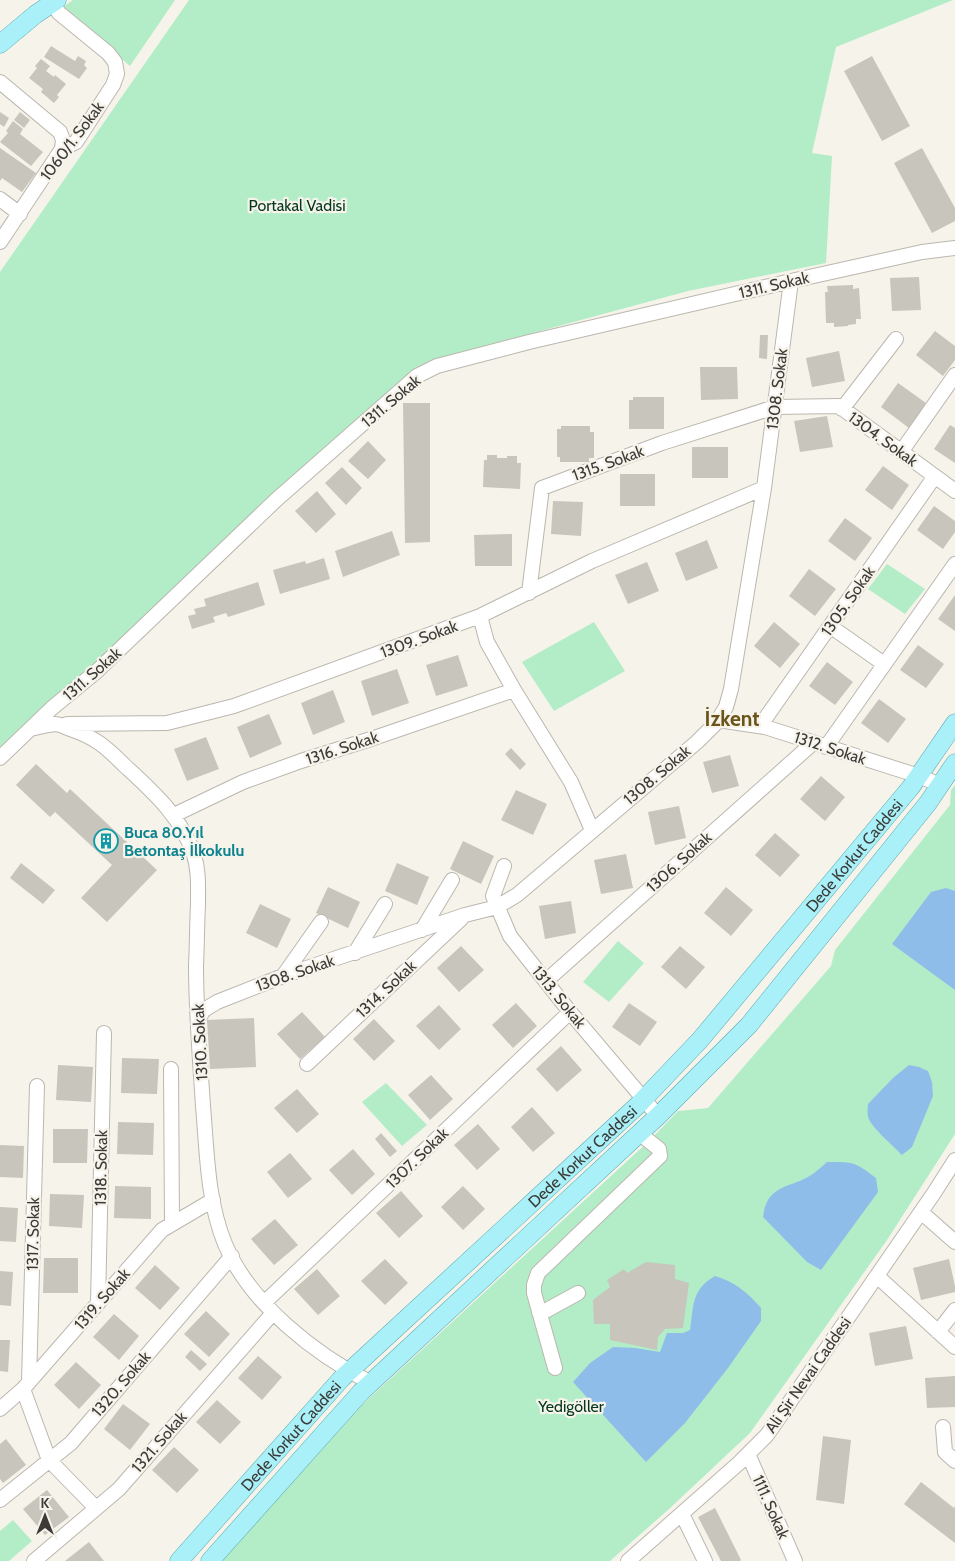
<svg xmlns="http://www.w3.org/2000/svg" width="955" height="1561" font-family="Cabin,sans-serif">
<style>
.green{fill:#b2edc8}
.water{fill:#8fbdea}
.building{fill:#c8c5bc}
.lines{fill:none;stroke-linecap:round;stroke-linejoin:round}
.minor-casing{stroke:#bbb7af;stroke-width:16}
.major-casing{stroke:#5daab1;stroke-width:19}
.minor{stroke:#fff;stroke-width:14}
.major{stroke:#a9f0f8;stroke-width:18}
.labels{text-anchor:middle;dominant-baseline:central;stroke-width:4.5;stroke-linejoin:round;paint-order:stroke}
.street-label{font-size:16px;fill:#3b3a37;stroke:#f6f3ea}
.park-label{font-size:16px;fill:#05371f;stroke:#f6f3ea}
.culture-label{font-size:16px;font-weight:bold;fill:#0d838f;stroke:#f6f3ea;text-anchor:start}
.district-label{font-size:21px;font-weight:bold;fill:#6b541a;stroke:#f6f3ea}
</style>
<rect width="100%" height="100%" fill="#f6f3ea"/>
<path class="green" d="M73 0H175L130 66 65 10 63 7Z
M189 0H953L836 47 812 153 832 156 826 263 688 291 429 361 0 760V272Z
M887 564 925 589 905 614 868 589Z
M594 622 625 671 554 711 522 662Z
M955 785V1134L887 1240 750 1433 669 1509 610 1561H222L363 1404 649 1141 678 1111 708 1108 831 966 835 950 950 805 951 790Z
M618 941 644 963 609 1002 583 982Z
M386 1083 427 1125 402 1146 362 1102Z
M13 1520 32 1541 9 1561H0V1531Z"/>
<path class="water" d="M946 888 955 891V990L892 944 931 892Z
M909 1065 919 1067 928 1071 932 1082 933 1096 912 1147 902 1155C894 1146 869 1126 868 1116 867 1112 868 1107 868 1104L893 1078Z
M827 1162C854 1162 855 1162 876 1178L878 1192 821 1270 807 1262 763 1217C767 1186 785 1189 808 1177 815 1173 821 1167 827 1162Z
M715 1276C735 1282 747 1292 761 1308V1321L728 1368 685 1423 646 1462 573 1382 590 1363 613 1347 635 1348 660 1352 667 1333H683L690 1330C694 1305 691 1290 715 1276Z"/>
<path class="building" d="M51 46 75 61 78 56 86 61 84 65 87 68 79 79 44 57Z
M872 56 910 126 882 141 844 71Z
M41 59 50 66 46 71 54 77 55 75 66 84 57 95 59 97 54 103 41 92 43 89 29 78 37 68 35 66Z
M0 112 9 118 4 127 0 124Z
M20 112 30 120 24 128 14 120Z
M13 121 23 129 20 134 43 152 31 166 0 142 8 133 6 131Z
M0 148 36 173 22 192 2 178 0 181Z
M922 148 955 208V221L932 233 894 163Z
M919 277 921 310 892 311 890 278Z
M853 285V289L859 288 861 319H856V324L848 325V326L834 327V323H826L825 292H828L827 286Z
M935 331 955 346V360L943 376 916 355Z
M760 335H768L767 359 759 358Z
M839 351 845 381 812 387 806 358Z
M700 367H737L738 399 701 400Z
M898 383 926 403 909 428 881 407Z
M633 397H664V429H629V400H633Z
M403 403H430V542L405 543Z
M827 416 833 447 800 452 794 421Z
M950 425 955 428V463L934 449Z
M561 426H590V432H594V458H589V462H560V457H557V429H561Z
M368 441 386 460 368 479 348 461Z
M692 447H728V478H692Z
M487 455H497V458H507V456H517V463H521L520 489 483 487 484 460H487Z
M883 466 909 485 892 510 865 490Z
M342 467 362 488 346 505 325 483Z
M620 474H655V506H620Z
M317 491 336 514 316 533 295 511Z
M553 501 583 502 581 536 551 534Z
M934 506 955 521V532L943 549 917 530Z
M845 518 872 538 855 561 828 541Z
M392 531 400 555 343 577 335 551Z
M512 534V566H475L474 535Z
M707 540 718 568 686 581 675 553Z
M324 558 330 579 280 594 273 570 305 561 306 564Z
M647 562 659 591 628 604 615 575Z
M809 569 836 589 815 616 789 596Z
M258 582 265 605 228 617 226 613 213 617 215 622 192 629 188 616 196 614 194 609 206 606 204 599Z
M955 595V631L938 619Z
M774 622 800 644 780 668 754 646Z
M918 645 944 664 926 688 900 670Z
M458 655 468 686 436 696 426 665Z
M827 662 853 682 835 705 809 686Z
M397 669 409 703 372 716 361 681Z
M333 690 345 722 313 735 301 703Z
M879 699 906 719 888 743 861 723Z
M269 714 282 744 250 758 237 727Z
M206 737 219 769 187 781 174 749Z
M511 748 526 764 520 770 505 754Z
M730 755 739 786 712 793 703 762Z
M36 764 67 793 70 789 157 870 107 922 81 898 112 865 55 812 50 817 16 785Z
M821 776 845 797 825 821 800 799Z
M516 790 547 804 533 835 501 820Z
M679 806 686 838 655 845 648 812Z
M775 833 800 855 780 877 755 855Z
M463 841 494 856 481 884 450 869Z
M626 854 633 888 601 894 594 860Z
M21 863 55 890 43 904 10 878Z
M397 863 429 877 417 905 385 891Z
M328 887 360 902 348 928 316 913Z
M726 887 753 910 731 936 704 913Z
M571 901 576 933 545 939 539 906Z
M260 904 291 919 277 948 246 933Z
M461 946 484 970 459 992 437 968Z
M680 946 705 967 686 989 661 967Z
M516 1003 537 1026 513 1048 492 1025Z
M629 1003 657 1022 640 1046 612 1027Z
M439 1005 461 1029 439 1050 416 1026Z
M302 1012 325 1037 300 1059 277 1034Z
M254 1018 256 1067 210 1069 207 1020Z
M374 1019 395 1041 374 1061 353 1039Z
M561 1046 582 1070 557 1092 536 1069Z
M122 1058 159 1059 157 1094 121 1093Z
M58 1065 93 1067 91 1102 56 1100Z
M431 1075 453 1099 430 1120 408 1095Z
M297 1089 319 1114 297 1133 274 1108Z
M532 1107 555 1133 533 1152 511 1127Z
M118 1122 154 1123 153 1155 117 1154Z
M478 1124 500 1149 477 1170 454 1145Z
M53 1129H88L87 1163H53Z
M381 1133 397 1151 390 1157 375 1139Z
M0 1145 24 1146 23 1178 0 1177Z
M353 1149 375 1174 352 1195 329 1170Z
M290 1153 312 1179 288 1198 267 1172Z
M115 1186 151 1187V1219L114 1218Z
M463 1186 485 1209 463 1230 441 1207Z
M401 1191 423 1216 399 1238 376 1213Z
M50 1194 84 1195 82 1228 49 1226Z
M0 1207 18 1208 16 1242 0 1241Z
M275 1219 298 1245 274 1265 251 1239Z
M44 1258H78V1293H43Z
M385 1259 408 1283 385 1305 361 1281Z
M949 1259 955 1286V1292L921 1300 913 1268Z
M646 1262 675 1265V1279L689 1283 683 1328 665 1329 658 1337 657 1350 610 1340V1324H594L593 1300 610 1287 607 1280 624 1269 627 1273Z
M155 1265 180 1288 160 1310 135 1288Z
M317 1269 340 1296 318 1315 294 1289Z
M0 1271 13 1272 11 1306 0 1305Z
M206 1311 230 1334 209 1357 184 1334Z
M114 1314 139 1336 119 1360 93 1337Z
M906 1326 913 1359 875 1366 869 1333Z
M0 1340H10L8 1372 0 1371Z
M191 1350 207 1364 200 1371 185 1357Z
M258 1356 282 1377 262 1400 238 1378Z
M76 1362 101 1385 79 1409 54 1385Z
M955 1376V1407L927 1408 925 1378Z
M217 1400 241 1422 220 1444 196 1422Z
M123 1404 150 1424 130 1450 104 1429Z
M823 1436 851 1440 844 1504 816 1500Z
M6 1439 26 1465 3 1483 0 1479V1444Z
M174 1447 199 1470 177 1493 152 1470Z
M921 1482 954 1508 955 1506V1543L904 1504Z
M47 1490 69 1517 45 1535 23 1509Z
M715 1508 741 1560 740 1561H721L698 1517Z
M89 1542 104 1561H65Z"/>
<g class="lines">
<g class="minor-casing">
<path id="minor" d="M0 82 60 132 63 140 62 149
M0 199 20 214
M0 242 62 149 76 142 113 85 117 74 115 62 108 53 59 13 51 0
M842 409 896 339
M901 452 955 375
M529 593 542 488 662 443 775 407 839 406 955 491
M480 616 487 642 514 690
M830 626 884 664
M718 720 765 727 919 776 940 785
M67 724 167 723 234 706 480 616 592 561 764 488
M760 726 935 476
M30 729C38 727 47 725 55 724 60 724 65 727 70 729 96 738 105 746 124 765 152 791 182 817 194 855 199 871 198 887 198 904 197 924 197 945 196 966 196 1012 200 1059 203 1106 207 1151 207 1200 225 1244 250 1304 315 1354 371 1383
M826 747 955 564
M0 758 52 708 97 671 276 500 417 376 437 366 529 342 791 281 922 252 955 248
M174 815 243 782 301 761 371 739 514 690 571 782 592 830
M504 866 493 896 510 936 570 1012 658 1116
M422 930 452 880
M355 953 385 904
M283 976 321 922
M546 981 813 743
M198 1019 204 1010 217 1002 283 976 465 915 497 907 517 895 697 742 716 723 726 707 731 689 764 488 791 281
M307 1064 461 919
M171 1069 172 1224
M921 1212 955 1242
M877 1276 955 1347
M98 1303 104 1033
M264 1303 570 1012
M539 1312 547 1310 578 1293
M938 1332 955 1310
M555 1368 534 1293V1285L538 1273 657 1159 660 1156 659 1149 639 1133
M29 1382 37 1086
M23 1389 49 1460 96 1508
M0 1409 23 1389 162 1230 213 1200
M943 1427 945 1452 955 1461
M748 1454 795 1561
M0 1500 71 1443 232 1256
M682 1514 705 1561
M34 1561 119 1489 273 1313
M628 1561 739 1463 767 1435 934 1193 955 1160"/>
</g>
<g class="major-casing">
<g id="major">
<path d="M0 44 36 14 57 0"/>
<path id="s1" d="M179 1561 342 1378 638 1105 700 1040 911 787 955 723"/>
<path d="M210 1561 361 1392 658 1116 749 1025 928 803 955 763"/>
</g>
</g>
<use href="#minor" class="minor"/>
<use href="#major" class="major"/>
</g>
<defs>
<g id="building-ring" transform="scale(1.25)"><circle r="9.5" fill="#f6f3ea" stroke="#0f9aa8" stroke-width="1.5"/><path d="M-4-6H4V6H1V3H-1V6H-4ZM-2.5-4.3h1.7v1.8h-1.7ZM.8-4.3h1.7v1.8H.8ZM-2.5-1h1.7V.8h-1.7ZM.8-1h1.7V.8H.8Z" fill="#0f9aa8"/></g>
</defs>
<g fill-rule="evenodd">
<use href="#building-ring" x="106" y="841"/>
</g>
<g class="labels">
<g class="street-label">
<text transform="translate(72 141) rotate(-53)">1060/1. Sokak</text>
<text transform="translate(774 285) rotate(-13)">1311. Sokak</text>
<text transform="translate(777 389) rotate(-83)">1308. Sokak</text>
<text transform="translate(391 401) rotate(-40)">1311. Sokak</text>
<text transform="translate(883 439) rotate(36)">1304. Sokak</text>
<text transform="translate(608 463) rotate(-20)">1315. Sokak</text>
<text transform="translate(848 601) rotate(-55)">1305. Sokak</text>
<text transform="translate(419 639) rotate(-20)">1309. Sokak</text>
<text transform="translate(92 674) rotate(-41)">1311. Sokak</text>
<text transform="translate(342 748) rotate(-18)">1316. Sokak</text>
<text transform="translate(830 748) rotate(18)">1312. Sokak</text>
<text transform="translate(657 775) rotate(-40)">1308. Sokak</text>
<text stroke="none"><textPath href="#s1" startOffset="978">Dede Korkut Caddesi</textPath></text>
<text transform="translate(679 862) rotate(-42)">1306. Sokak</text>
<text transform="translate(295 973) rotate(-19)">1308. Sokak</text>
<text transform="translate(386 989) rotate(-43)">1314. Sokak</text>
<text transform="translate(559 997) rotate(51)">1313. Sokak</text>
<text transform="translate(200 1042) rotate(-93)">1310. Sokak</text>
<text stroke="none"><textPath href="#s1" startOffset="572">Dede Korkut Caddesi</textPath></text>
<text transform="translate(417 1158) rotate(-44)">1307. Sokak</text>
<text transform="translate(101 1168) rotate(-89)">1318. Sokak</text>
<text transform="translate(33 1234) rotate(-89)">1317. Sokak</text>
<text transform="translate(102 1299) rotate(-49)">1319. Sokak</text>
<text transform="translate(808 1375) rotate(-55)">Ali Şir Nevai Caddesi</text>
<text transform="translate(121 1384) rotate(-49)">1320. Sokak</text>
<text stroke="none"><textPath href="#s1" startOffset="168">Dede Korkut Caddesi</textPath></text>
<text transform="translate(159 1442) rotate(-49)">1321. Sokak</text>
<text transform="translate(771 1507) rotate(66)">1111. Sokak</text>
</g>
<g class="park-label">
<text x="297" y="205">Portakal Vadisi</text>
<text x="571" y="1406">Yedigöller</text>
</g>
<g class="culture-label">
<text x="124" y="832">Buca 80.Yıl<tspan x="124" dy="18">Betontaş İlkokulu</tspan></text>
</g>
<g class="district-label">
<text x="732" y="718">İzkent</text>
</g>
</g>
<g transform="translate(45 1516)" stroke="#f6f3ea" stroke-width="4" paint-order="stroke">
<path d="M0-4L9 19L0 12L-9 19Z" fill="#3b3a37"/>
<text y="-8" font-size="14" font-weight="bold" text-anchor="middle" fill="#3b3a37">K</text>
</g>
</svg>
